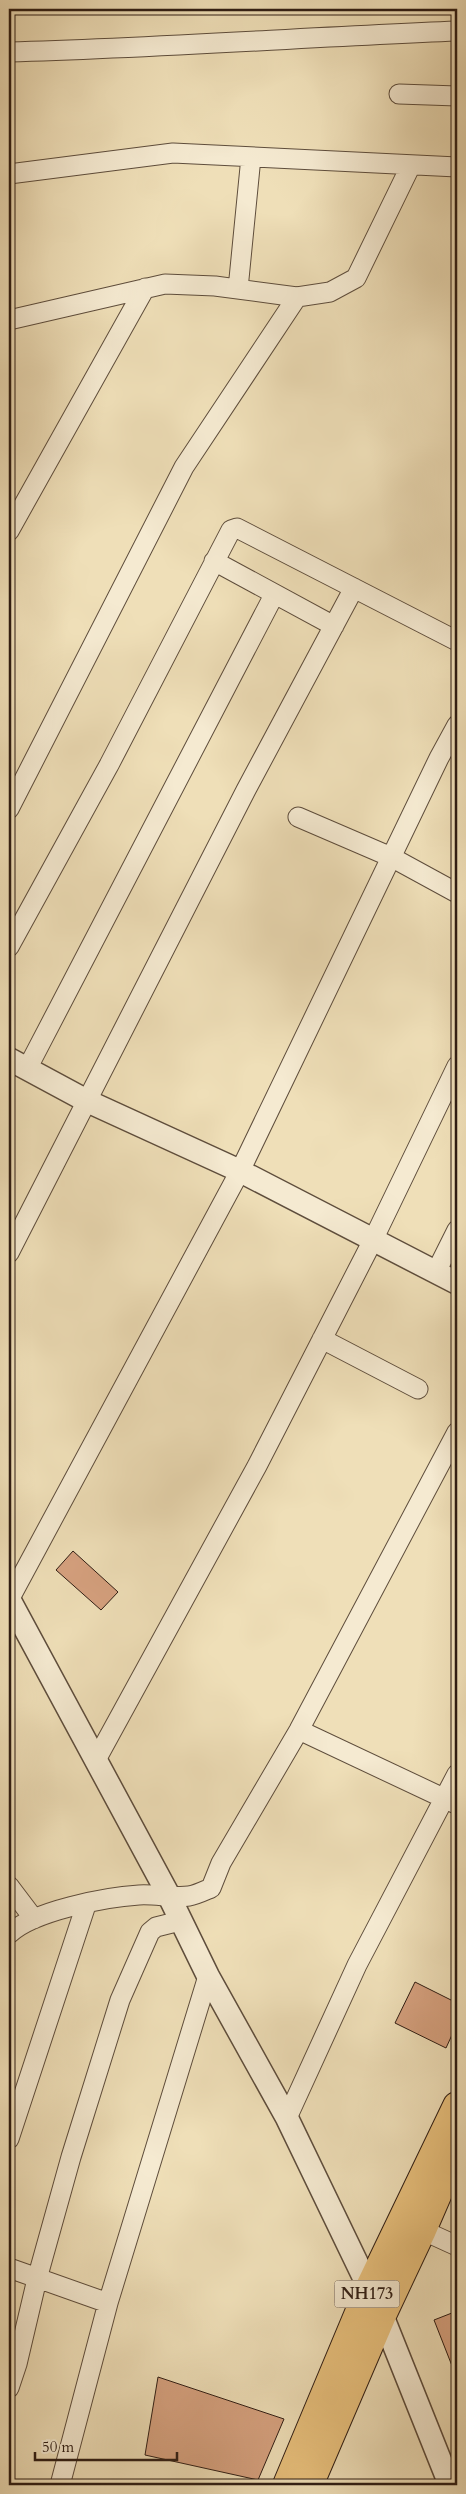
<svg xmlns="http://www.w3.org/2000/svg" width="466" height="2494" font-family="Cardo,serif">
<style>
.building{fill:#d6a17f;stroke:#2e1c13}
.lines{fill:none;stroke-linecap:round;stroke-linejoin:round}
.minor-casing{stroke:#5e4d3c;stroke-width:21}
.tertiary-casing{stroke:#5e4d3c;stroke-width:25}
.trunk-casing{stroke:#2e1c13;stroke-width:30}
.minor{stroke:#f5ead1;stroke-width:19}
.tertiary{stroke:#f5ead1;stroke-width:22}
.trunk{stroke:#e8c07c;stroke-width:28}
.labels{text-anchor:middle;dominant-baseline:central;stroke-width:4.5;stroke-linejoin:round;paint-order:stroke}
.shield{fill:#f5ead1;stroke:#6a5a4c;stroke-width:1}
.shield-label{font-size:16px;font-weight:bold;fill:#2e1c13}
</style>
<rect width="100%" height="100%" fill="#efdfb8"/>
<filter id="stains"><feTurbulence type="fractalNoise" baseFrequency=".004" numOctaves="4"/><feColorMatrix values="0 0 0 0 .2 0 0 0 0 .09 0 0 0 0 .02 0 0 0 .5 -.17"/></filter>
<radialGradient id="worn" r=".72"><stop offset=".6" stop-color="#630" stop-opacity="0"/><stop offset="1" stop-color="#630" stop-opacity=".3"/></radialGradient>
<path class="building" d="M73 1551 118 1592 101 1610 56 1570Z
M415 1982 457 2003V2024L446 2048 395 2023Z
M457 2311V2376H456L434 2320Z
M158 2377 284 2419 258 2480 145 2455Z"/>
<g class="lines">
<g class="minor-casing">
<path id="minor" d="M9 52C158 48 308 37 457 31
M399 94 457 96
M9 174 173 153 457 167
M238 289 251 157
M9 320 165 284 215 286 297 297
M9 531 145 288
M214 561 334 626
M9 809 184 467 297 297 330 292 356 278 411 165
M298 817 391 857 457 893
M9 947 109 765 231 530 237 528 457 641
M27 1069 274 595
M9 1253 246 790 354 588
M436 1272 457 1230
M322 1339 418 1389
M9 1600 240 1171 439 758 457 725
M299 1730 456 1804
M96 1760 257 1466 373 1240 457 1066
M9 1886 34 1919
M9 1934C33 1911 106 1897 139 1895 155 1894 174 1898 189 1896 196 1895 204 1891 211 1888L221 1863 299 1730 457 1432
M287 2118 357 1965 457 1774
M9 2139 86 1905
M422 2230 457 2246
M9 2268 108 2303
M9 2388 17 2364 37 2279 71 2157 120 2000 150 1932 156 1927 180 1921
M60 2485 108 2303 208 1976"/>
</g>
<g class="tertiary-casing">
<path id="tertiary" d="M9 1059 87 1101 240 1171 457 1283
M9 1599 168 1894 208 1976 287 2118 382 2315 450 2485"/>
</g>
<g class="trunk-casing">
<path id="trunk" d="M287 2485 369 2289 457 2106
M309 2485 382 2315 422 2230 457 2149"/>
</g>
<use href="#minor" class="minor"/>
<use href="#tertiary" class="tertiary"/>
<use href="#trunk" class="trunk"/>
</g>
<g class="labels">
<rect class="shield" x="334.5" y="2280.5" width="65" height="27" rx="4"/>
<g class="shield-label">
<text x="367" y="2294">NH173</text>
</g>
</g>
<rect width="466" height="2494" fill="none" stroke="#efdfb8" stroke-width="30"/>
<rect x="10" y="10" width="446" height="2474" fill="none" stroke="#2e1c13" stroke-width="2.5"/>
<rect x="15" y="15" width="436" height="2464" fill="none" stroke="#2e1c13"/>
<path d="M35 2452v8h142v-8" fill="none" stroke="#2e1c13" stroke-width="2.5"/>
<text x="42" y="2452" font-size="15" fill="#2e1c13" stroke="#f5ead1" stroke-width="4" paint-order="stroke">50 m</text>
<rect width="100%" height="100%" filter="url(#stains)"/>
<rect width="100%" height="100%" fill="url(#worn)"/>
</svg>
